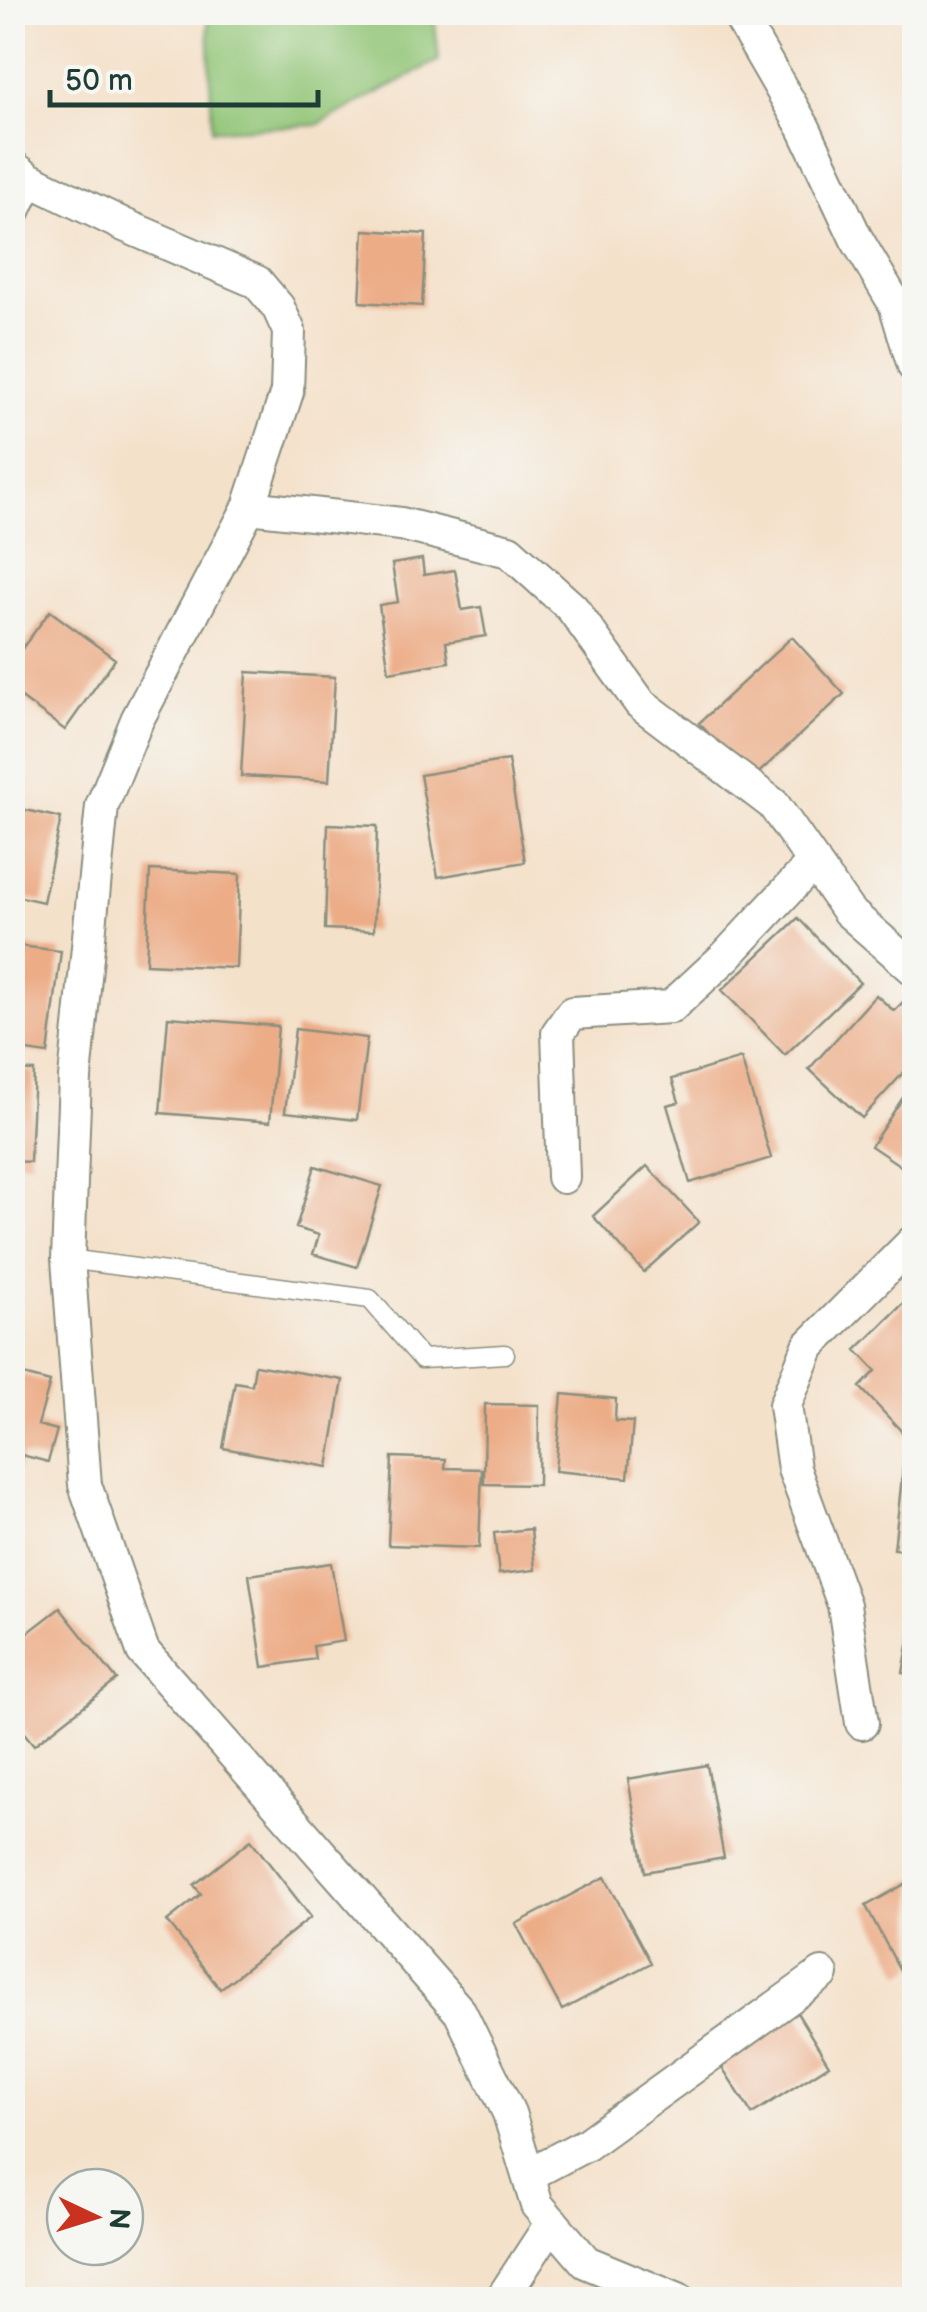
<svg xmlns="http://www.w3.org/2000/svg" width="927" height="2312" font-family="'Balsamiq Sans',sans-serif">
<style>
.green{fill:#90c475;stroke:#588054;stroke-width:2.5}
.building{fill:#ecac86}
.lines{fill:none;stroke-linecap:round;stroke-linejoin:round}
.service-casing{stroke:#8a8f7f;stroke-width:21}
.minor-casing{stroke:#8a8f7f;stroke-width:36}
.service{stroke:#fff;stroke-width:18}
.minor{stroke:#fff;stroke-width:32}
</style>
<rect width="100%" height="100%" fill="#f6f6f2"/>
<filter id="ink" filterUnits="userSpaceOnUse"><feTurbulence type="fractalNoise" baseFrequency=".01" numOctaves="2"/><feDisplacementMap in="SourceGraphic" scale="20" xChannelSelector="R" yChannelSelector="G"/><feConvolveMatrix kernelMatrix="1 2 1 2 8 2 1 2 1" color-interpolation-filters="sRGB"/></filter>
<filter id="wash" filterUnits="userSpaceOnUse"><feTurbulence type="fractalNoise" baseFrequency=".0048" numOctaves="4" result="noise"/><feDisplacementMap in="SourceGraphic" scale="40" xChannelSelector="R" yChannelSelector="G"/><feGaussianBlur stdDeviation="2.25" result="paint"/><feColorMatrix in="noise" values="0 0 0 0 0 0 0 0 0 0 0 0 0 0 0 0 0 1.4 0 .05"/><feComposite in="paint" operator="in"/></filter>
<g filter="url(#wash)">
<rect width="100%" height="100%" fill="#f4e1ca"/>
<path class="green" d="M415 13 434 14 439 60 317 125 212 130 208 13Z"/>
<g id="blocks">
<path class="building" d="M364 230 426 234 422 306 360 302Z
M422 559 424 575 455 570 462 610 481 607 486 636 446 642 449 662 389 672 379 605 398 602 392 564Z
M50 611 115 659 65 730 12 691V662Z
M792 637 844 694 751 780 699 723Z
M247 672 335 677 329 781 241 776Z
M508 760 525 862 438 877 420 775Z
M12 807 61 818 43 902 12 895Z
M328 824 377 826 374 931 325 929Z
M150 870 240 874 236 968 146 964Z
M798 918 860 983 785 1055 722 990Z
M12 945 61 951 48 1054 12 1049Z
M876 995 894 1011 904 1001 914 1011V1061L862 1118 809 1069Z
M168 1017 278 1026 270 1122 160 1113Z
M295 1029 367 1038 357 1120 285 1112Z
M741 1058 771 1158 690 1183 667 1105 679 1102 672 1079Z
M12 1070 34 1071 30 1162 12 1161Z
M914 1081V1175L871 1146Z
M315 1166 382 1186 357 1267 313 1254 319 1235 296 1228Z
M647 1166 699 1222 644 1272 593 1216Z
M914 1293V1428L906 1436 860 1387 876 1371 856 1350Z
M255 1365 343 1380 328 1467 223 1448 235 1382 252 1385Z
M12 1372 50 1382 38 1425 57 1430 48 1462 22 1455 18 1470 12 1468Z
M562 1394 616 1399 615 1421 633 1422 628 1478 555 1471Z
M485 1404 539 1405 538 1485 484 1484Z
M905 1450 914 1451V1551L894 1549Z
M392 1457 446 1459 445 1468 482 1469 479 1548 388 1545Z
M531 1529 535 1570 499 1574 494 1533Z
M331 1563 344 1641 313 1646 315 1659 263 1667 249 1575Z
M60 1608 117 1680 34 1745 12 1718V1645Z
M913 1618H914V1675L903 1673Z
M707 1765 724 1858 645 1872 628 1779Z
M251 1840 311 1917 220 1989 167 1921 201 1894 194 1885Z
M605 1877 651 1963 562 2010 516 1924Z
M914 1879V1967L902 1974 866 1906Z
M796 2011 829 2065 752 2114 718 2061Z"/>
</g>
</g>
<g filter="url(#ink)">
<use href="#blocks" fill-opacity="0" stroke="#8a8f7f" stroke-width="2.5"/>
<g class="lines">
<g class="service-casing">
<path id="service" d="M68 1259 370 1299 422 1359 505 1354"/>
</g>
<g class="minor-casing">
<path id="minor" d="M737 12 804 128 856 238 895 304 914 366
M12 166 29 179 124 225 257 282 278 307 289 331 287 392 249 507 137 720 102 806 75 1078 68 1259 85 1485 143 1651 460 2012 509 2113 537 2205 586 2262 678 2300
M12 215 29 179
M249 507 401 524 509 551 572 608 640 703 773 804 848 911 914 969
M563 1177 558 1033 572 1013 671 1007 726 956 814 862
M862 1723 844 1605 794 1469 785 1405 809 1346 914 1241
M528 2175 587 2144 822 1974
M501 2300 552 2222"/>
</g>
<use href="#service" class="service"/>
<use href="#minor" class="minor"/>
</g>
</g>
<rect width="927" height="2312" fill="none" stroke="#f6f6f2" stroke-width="50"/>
<g transform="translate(95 2217) rotate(94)"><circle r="48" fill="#f6f6f2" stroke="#a0aca6" stroke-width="2.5"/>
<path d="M0-8L18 38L0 25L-18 38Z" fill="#c8321e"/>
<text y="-15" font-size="28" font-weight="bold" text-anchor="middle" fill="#1f3d34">N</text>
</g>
<path d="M50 90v15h268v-15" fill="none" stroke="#1f3d34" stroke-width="5"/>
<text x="65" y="90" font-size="30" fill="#1f3d34" stroke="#f6f6f2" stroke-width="8" paint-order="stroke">50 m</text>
</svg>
